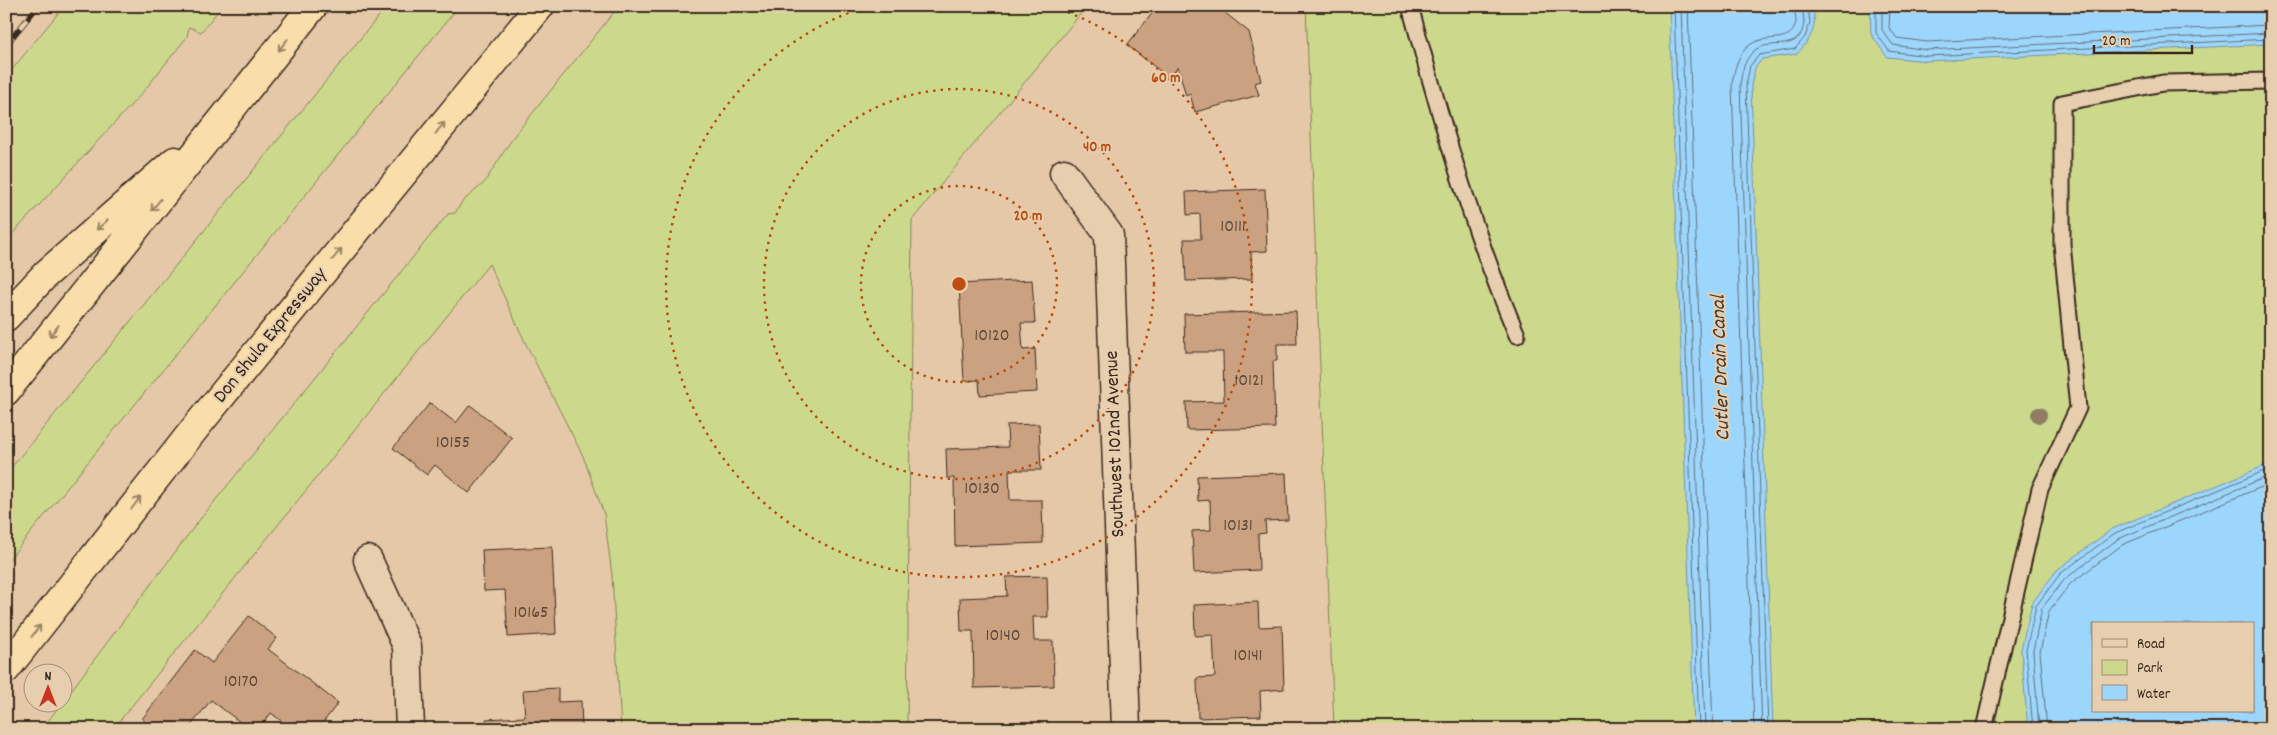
<svg xmlns="http://www.w3.org/2000/svg" width="2277" height="735" font-family="Dekko,sans-serif">
<style>
.green{fill:#ccd98d;stroke:#848256;fill-rule:evenodd}
.water{fill:#9dd6fd;stroke:#7691a4;fill-rule:evenodd}
.lines{fill:none;stroke-linecap:round;stroke-linejoin:round}
.shore{stroke:#626f77;stroke-width:1}
.building{fill:#cba281;stroke:#3b2a1e}
.service-casing{stroke:#3b2a1e;stroke-width:19}
.minor-casing{stroke:#3b2a1e;stroke-width:31}
.motorway-casing{stroke:#3b2a1e;stroke-width:31}
.service{stroke:#e7ceaf;stroke-width:15}
.minor{stroke:#e7ceaf;stroke-width:28}
.motorway{stroke:#f9ddab;stroke-width:28}
.rail-casing{stroke:#3b2a1e;stroke-width:5.5}
.rail{stroke:#e7ceaf;stroke-width:4;stroke-dasharray:11;stroke-linecap:butt}
.tree{fill:#907b62}
.oneway{stroke:#9a8464}
.ring{fill:none;stroke:#bd4d10;stroke-width:2.5;stroke-dasharray:2.5 5}
.labels{text-anchor:middle;dominant-baseline:central;stroke-width:4;stroke-linejoin:round;paint-order:stroke}
.number-label{font-size:18px;fill:#5f4837}
.street-label{font-size:20px;fill:#3b2a1e;stroke:#e7ceaf}
.water-label{font-size:21px;font-style:italic;fill:#453b34;stroke:#e7ceaf}
.centre{fill:#bd4d10;stroke:#e7ceaf;stroke-width:2.5}
.ring-label{font-size:15px;text-anchor:middle;font-weight:bold;fill:#bd4d10;stroke:#e7ceaf;stroke-width:4;stroke-linejoin:round;paint-order:stroke}
</style>
<rect width="100%" height="100%" fill="#e5c8a8"/>
<filter id="ink" filterUnits="userSpaceOnUse"><feTurbulence type="fractalNoise" baseFrequency=".02" numOctaves="2"/><feDisplacementMap in="SourceGraphic" scale="10" xChannelSelector="R" yChannelSelector="G"/><feConvolveMatrix kernelMatrix="1 2 1 2 8 2 1 2 1" color-interpolation-filters="sRGB"/></filter>
<g filter="url(#ink)">
<path class="green" d="M64 6H222L201 32 189 27 187 37 142 93 6 241V77Z
M387 6H459L6 563V474Z
M619 6H1087L912 220 907 729H621L612 575 604 514 583 456 526 344 489 264 113 729H42L197 523 448 214 455 213 462 202 484 183 514 136Z
M1306 6H2271V729H1334ZM2093 624H2253V711H2093Z"/>
<path class="water" d="M1669 6H1813C1817 29 1812 37 1797 54L1762 59 1755 68 1751 85 1773 729H1694Z
M1873 6H2271V44L1927 61 1887 57 1871 34 1870 9Z
M2271 463V729H2028L2021 650 2032 603 2057 570 2112 529ZM2093 624H2253V711H2093Z"/>
<g class="lines">
<path class="shore" d="M1674 6 1699 729
M1681 6 1705 729
M1688 6 1713 729
M1876 6V33L1889 51 1927 56 2271 39
M1882 6V30L1893 45 1927 50 2271 33
M1890 6 1889 28 1897 38 1927 42 2271 25
M1754 729 1732 85C1734 69 1739 49 1755 42 1769 35 1793 44 1796 22 1796 17 1794 11 1794 6
M1762 729 1740 85C1742 72 1744 59 1755 50 1771 38 1801 55 1804 22 1804 17 1802 11 1802 6
M1768 729 1746 85 1750 66 1759 55 1795 49 1805 37 1810 23 1808 6
M2033 729 2026 650 2036 606 2060 574 2115 533 2271 468
M2039 729 2033 651 2042 608 2065 579 2118 539 2271 475
M2047 729 2040 652 2049 611 2070 584 2122 545 2271 483"/>
</g>
<path class="building" d="M1158 6H1228L1224 12 1249 32 1261 81 1255 83 1259 95 1195 112 1190 94 1186 96 1178 67 1169 78 1127 45Z
M1265 189 1267 251 1251 252 1252 279 1186 281 1184 239H1201L1200 214 1187 215 1186 192Z
M1032 280 1035 323H1021L1023 350 1035 349 1037 392 980 395 979 380 964 381 959 284Z
M1296 311 1297 344H1277V361H1273L1275 428 1187 430 1186 402 1224 401 1223 352H1185L1184 314Z
M430 403 456 423 470 405 512 438 469 493 435 465 427 475 393 448Z
M1039 424 1041 470H1009L1010 500H1042L1043 543 955 546 954 478H947L946 449 1008 447 1007 425Z
M1286 473 1288 520 1265 521 1266 533 1258 534 1259 570 1194 573 1192 531 1211 530 1210 500 1198 501 1197 476Z
M552 547 556 634 508 637 505 590 484 591 482 550Z
M1047 576 1048 617H1033L1034 641H1053L1054 686 974 688 973 631H961L960 598 1007 596 1006 577Z
M1258 602 1259 627 1282 626 1284 689 1260 691 1261 716 1198 718 1197 678 1215 677 1213 635 1195 636 1194 605Z
M249 616 277 638 268 649 338 703 318 729H292L271 713 259 729H249L211 700 190 727 192 729H154L142 719 195 650 212 663Z
M558 688V702L581 701 582 729H487L486 719 525 717 523 690Z"/>
<g class="lines">
<g class="service-casing">
<path id="service" d="M1410 6C1440 117 1472 229 1517 335
M1984 729 2040 489 2078 408 2062 244V103L2163 83 2271 81"/>
</g>
<g class="minor-casing">
<path id="minor" d="M1064 173 1109 235 1126 729
M368 560 407 646 410 729"/>
</g>
<g class="motorway-casing">
<path id="motorway" d="M6 317 46 274 175 161
M6 391 313 6
M6 669 196 427 540 6"/>
</g>
<use href="#service" class="service"/>
<use href="#minor" class="minor"/>
<use href="#motorway" class="motorway"/>
<g class="rail-casing">
<path id="rail" d="M6 45 38 6"/>
</g>
<use href="#rail" class="rail"/>
</g>
<circle class="tree" cx="2039" cy="415" r="8"/>
<defs><path id="oneway-shaft" d="M-6 0H5M1.5-3L5.5 0L1.5 3" fill="none" stroke-width="1.6" stroke-linecap="round" stroke-linejoin="round" transform="scale(1.25)"/></defs>
<g class="oneway">
<use href="#oneway-shaft" transform="translate(283 45) rotate(128)"/>
<use href="#oneway-shaft" transform="translate(440 128) rotate(-51)"/>
<use href="#oneway-shaft" transform="translate(156 205) rotate(129)"/>
<use href="#oneway-shaft" transform="translate(102 225) rotate(139)"/>
<use href="#oneway-shaft" transform="translate(337 254) rotate(-51)"/>
<use href="#oneway-shaft" transform="translate(54 331) rotate(129)"/>
<use href="#oneway-shaft" transform="translate(136 503) rotate(-52)"/>
<use href="#oneway-shaft" transform="translate(36 631) rotate(-52)"/>
</g>
</g>
<g class="ring">
<circle cx="959" cy="284" r="98"/>
<circle cx="959" cy="284" r="195"/>
<path d="M1054 7A293 293 0 1 1 864 7"/>
</g>
<g class="labels">
<g class="number-label">
<text x="1233" y="227">10111</text>
<text x="992" y="336">10120</text>
<text x="1249" y="381">10121</text>
<text x="453" y="443">10155</text>
<text x="982" y="489">10130</text>
<text x="1238" y="526">10131</text>
<text x="531" y="613">10165</text>
<text x="1003" y="636">10140</text>
<text x="1248" y="656">10141</text>
<text x="241" y="682">10170</text>
</g>
<g class="street-label">
<text transform="translate(271 336) rotate(-51)">Don Shula Expressway</text>
<text transform="translate(1116 444) rotate(-92)">Southwest 102nd Avenue</text>
</g>
<g class="water-label">
<text transform="translate(1722 368) rotate(-92)">Cutler Drain Canal</text>
</g>
</g>
<circle cx="959" cy="284" r="8" class="centre"/>
<g class="ring-label">
<text x="1166" y="82">60 m</text>
<text x="1097" y="151">40 m</text>
<text x="1028" y="220">20 m</text>
</g>
<rect width="2277" height="735" fill="none" stroke="#e7ceaf" stroke-width="25"/>
<rect x="12" y="12" width="2252" height="710" fill="none" stroke="#3b2a1e" stroke-width="2" filter="url(#ink)"/>
<rect x="2092" y="622" width="162" height="90" fill="#e7ceaf" stroke="#a28c75"/>
<rect x="2102" y="639" width="25" height="8" fill="#e7ceaf" stroke="#a28c75"/>
<text x="2137" y="648" font-size="15" fill="#3b2a1e">Road</text>
<rect x="2102" y="660" width="25" height="15" fill="#ccd98d" stroke="#a28c75"/>
<text x="2137" y="672" font-size="15" fill="#3b2a1e">Park</text>
<rect x="2102" y="685" width="25" height="15" fill="#9dd6fd" stroke="#a28c75"/>
<text x="2137" y="698" font-size="15" fill="#3b2a1e">Water</text>
<g transform="translate(48 688)"><circle r="24" fill="#e7ceaf" stroke="#a28c75"/>
<path d="M0-4L9 19L0 12L-9 19Z" fill="#c8321e"/>
<text y="-8" font-size="14" font-weight="bold" text-anchor="middle" fill="#3b2a1e">N</text>
</g>
<path d="M2094 45v8h98v-8" fill="none" stroke="#3b2a1e" stroke-width="2.5"/>
<text x="2102" y="45" font-size="15" fill="#3b2a1e" stroke="#e7ceaf" stroke-width="4" paint-order="stroke">20 m</text>
</svg>
